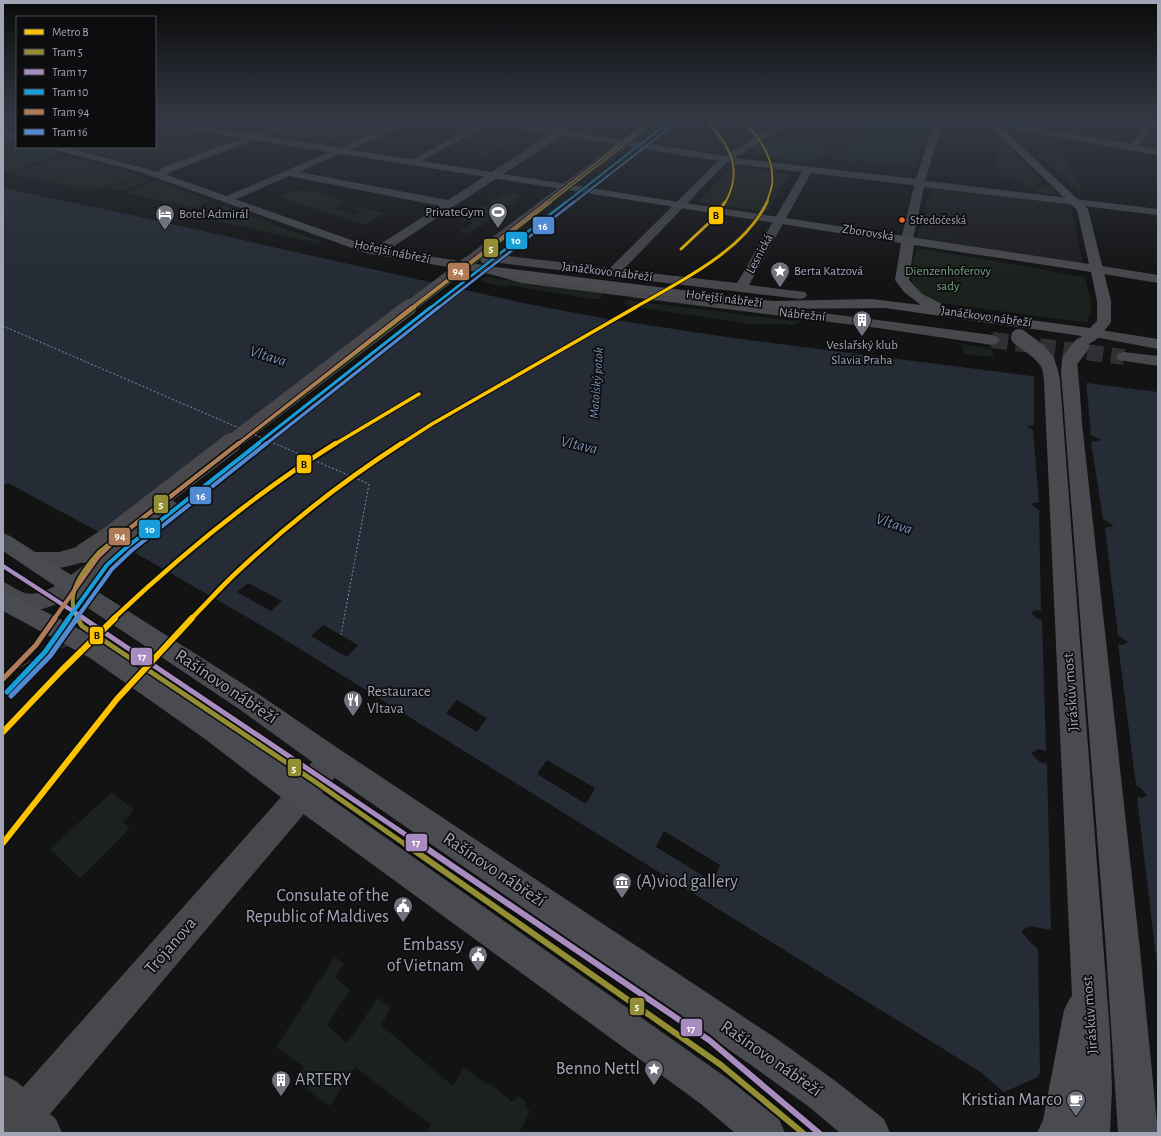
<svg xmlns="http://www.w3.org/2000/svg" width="1161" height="1136" font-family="'Alegreya Sans',sans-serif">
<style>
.built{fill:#1d1d1f}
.green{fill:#1b221d}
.water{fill:#252c36}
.pier{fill:#131313}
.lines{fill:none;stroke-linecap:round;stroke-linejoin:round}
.ferry{stroke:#758db5;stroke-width:1;stroke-dasharray:2 2;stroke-linecap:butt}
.minor-tunnel{stroke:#303034;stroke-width:16;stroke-dasharray:16 8;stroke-linecap:butt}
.minor{fill:#47474c;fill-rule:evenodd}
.tertiary{fill:#47474c;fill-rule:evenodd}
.secondary{fill:#4a4b50;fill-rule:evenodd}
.tram{stroke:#47484c;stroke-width:1}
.tertiary-bridge-far2{stroke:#47474c;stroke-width:12}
.tertiary-bridge-far1{stroke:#47474c;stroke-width:16}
.tertiary-bridge{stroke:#47474c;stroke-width:20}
.secondary-bridge{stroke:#4a4b50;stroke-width:16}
.tram-1-far5-casing{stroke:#0d0d0f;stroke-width:3.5}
.tram-1-far4-casing{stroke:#0d0d0f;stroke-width:4}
.tram-1-far3-casing{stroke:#0d0d0f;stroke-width:5}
.tram-1-far2-casing{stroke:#0d0d0f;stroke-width:7}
.tram-1-far1-casing{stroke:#0d0d0f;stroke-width:8}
.tram-1-casing{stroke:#0d0d0f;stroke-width:10}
.tram-2-far2-casing{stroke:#0d0d0f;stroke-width:7}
.tram-2-far1-casing{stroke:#0d0d0f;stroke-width:8}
.tram-2-casing{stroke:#0d0d0f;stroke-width:10}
.tram-3-far4-casing{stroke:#0d0d0f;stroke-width:3.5}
.tram-3-far3-casing{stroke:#0d0d0f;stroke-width:4}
.tram-3-far2-casing{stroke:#0d0d0f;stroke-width:5}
.tram-3-far1-casing{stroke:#0d0d0f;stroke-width:7}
.tram-3-casing{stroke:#0d0d0f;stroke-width:8}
.tram-4-far4-casing{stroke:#0d0d0f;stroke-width:3.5}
.tram-4-far3-casing{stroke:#0d0d0f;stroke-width:4}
.tram-4-far2-casing{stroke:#0d0d0f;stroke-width:5}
.tram-4-far1-casing{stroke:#0d0d0f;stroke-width:7}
.tram-4-casing{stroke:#0d0d0f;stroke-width:8}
.tram-5-far4-casing{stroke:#0d0d0f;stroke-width:3.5}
.tram-5-far3-casing{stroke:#0d0d0f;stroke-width:4}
.tram-5-far2-casing{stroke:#0d0d0f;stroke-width:5}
.tram-5-far1-casing{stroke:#0d0d0f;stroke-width:7}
.tram-5-casing{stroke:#0d0d0f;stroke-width:8}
.tram-1-far5{stroke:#938d34;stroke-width:2}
.tram-1-far4{stroke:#938d34;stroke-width:2.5}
.tram-1-far3{stroke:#938d34;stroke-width:3}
.tram-1-far2{stroke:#938d34;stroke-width:4}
.tram-1-far1{stroke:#938d34;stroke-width:5}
.tram-1{stroke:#938d34;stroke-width:6}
.tram-2-far2{stroke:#a88cbf;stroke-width:4}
.tram-2-far1{stroke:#a88cbf;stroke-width:5}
.tram-2{stroke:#a88cbf;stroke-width:6}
.tram-3-far4{stroke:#179ed8;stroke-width:2}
.tram-3-far3{stroke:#179ed8;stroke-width:2.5}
.tram-3-far2{stroke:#179ed8;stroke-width:3}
.tram-3-far1{stroke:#179ed8;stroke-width:4}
.tram-3{stroke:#179ed8;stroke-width:5}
.tram-4-far4{stroke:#b07c57;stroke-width:2}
.tram-4-far3{stroke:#b07c57;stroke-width:2.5}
.tram-4-far2{stroke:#b07c57;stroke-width:3}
.tram-4-far1{stroke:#b07c57;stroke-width:4}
.tram-4{stroke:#b07c57;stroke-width:5}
.tram-5-far4{stroke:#4f8ad2;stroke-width:2}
.tram-5-far3{stroke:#4f8ad2;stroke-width:2.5}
.tram-5-far2{stroke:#4f8ad2;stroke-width:3}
.tram-5-far1{stroke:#4f8ad2;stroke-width:4}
.tram-5{stroke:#4f8ad2;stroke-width:5}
.metro-1-far4-casing{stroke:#0d0d0f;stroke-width:3.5}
.metro-1-far3-casing{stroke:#0d0d0f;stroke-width:4.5}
.metro-1-far2-casing{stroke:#0d0d0f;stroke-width:5.5}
.metro-1-far1-casing{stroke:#0d0d0f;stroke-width:8}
.metro-1-casing{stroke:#0d0d0f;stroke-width:9}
.metro-1-far4{stroke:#fcc400;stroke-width:2}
.metro-1-far3{stroke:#fcc400;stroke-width:3}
.metro-1-far2{stroke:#fcc400;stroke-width:3.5}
.metro-1-far1{stroke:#fcc400;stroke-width:4.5}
.metro-1{stroke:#fcc400;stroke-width:6}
.bus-dot{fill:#f26522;stroke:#0d0d0f;stroke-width:1.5}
.labels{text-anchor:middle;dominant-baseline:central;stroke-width:3.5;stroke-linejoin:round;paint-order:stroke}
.far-bus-label{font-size:12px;fill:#a2a5b6;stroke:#0d0d0f;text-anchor:start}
.far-poi-label{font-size:13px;fill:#a2a5b6;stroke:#0d0d0f;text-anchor:start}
.far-street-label{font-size:13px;fill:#a2a5b6;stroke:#0d0d0f}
.far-park-label{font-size:13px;fill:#77a380;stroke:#0d0d0f}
.far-water-label{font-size:13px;font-style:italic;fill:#758db5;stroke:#0d0d0f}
.poi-label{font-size:15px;fill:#a2a5b6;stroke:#0d0d0f;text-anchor:start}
.street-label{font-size:15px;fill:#a2a5b6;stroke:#0d0d0f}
.water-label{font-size:16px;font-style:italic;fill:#758db5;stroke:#0d0d0f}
.near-street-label{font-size:18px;fill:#a2a5b6;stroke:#0d0d0f}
.near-poi-label{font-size:18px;fill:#a2a5b6;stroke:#0d0d0f;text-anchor:end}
.line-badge{stroke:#0d0d0f;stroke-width:1.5}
.badge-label{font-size:11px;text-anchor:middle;font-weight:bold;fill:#fff}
.pale-badge-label{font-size:11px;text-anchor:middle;font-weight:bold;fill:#111}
</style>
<rect width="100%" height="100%" fill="#131313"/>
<path class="built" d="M170 120H290L256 133 196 125 187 128 246 138 164 169 154 170 71 147H155V123L191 124Z
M304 120H358L392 126 352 143 316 137 304 141 266 135Z
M931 187 1071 205 1083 264 917 237Z"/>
<path class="green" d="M706 120H722L723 121 718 123 728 125 711 134 694 132 697 129 692 128 695 126 707 128 699 126Z
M807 120H812L808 124 815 125 814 126 821 128 836 129 847 120H861L843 133 800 126Z
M872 120 929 122 915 168 884 164 883 167 867 165 868 162 857 160 856 163 833 159 836 156 829 154 842 145H850L855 140 849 138Z
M984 126 993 134 956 130 983 126Z
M508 136 516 138 511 141 514 142C505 147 497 149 488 154L492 155 486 159 474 157Z
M777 136 832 146 828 149 830 150 814 163 811 162 822 153 808 164 749 153Z
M994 138H999L1042 180 1025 192 1023 180 1000 176Z
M3 140 17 143V147H31L58 154 55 156 13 171 3 172Z
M1036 153 1061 154 1083 191H1077Z
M69 156 137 174 141 176 102 188 90 190 10 174 61 157Z
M732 166 790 174 767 212 698 202Z
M142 177 150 180 126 190 110 188Z
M153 181H158L211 201 194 208 125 193Z
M1045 185 1051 187 1058 195 1031 192 1041 186Z
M933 189 1060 205 1064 207 994 197V198L942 192 941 195 938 197 929 234 970 241 967 243 921 235Z
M299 190 324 193 322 194 331 196 329 198 344 200 334 208 354 214 359 211 354 210 359 207 385 213 364 225 277 196Z
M506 193 523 194 513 201 516 202C512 205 510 205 505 205L501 207 506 209C498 216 493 213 488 218H491L480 227H476L477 228H475L467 233 460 232 473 222 460 219 466 216 471 217 477 212 474 211C475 208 482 205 489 206L493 203 489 202 491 200H489L492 198 498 199Z
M224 206 321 242 318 243 199 217Z
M916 249H923L1085 277 1092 306 1087 323 935 302C905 286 910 279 916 249Z
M487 276 536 286 543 285 603 293 600 299H593L508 285 505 287 480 281Z
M630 297 791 316 800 318 627 298Z
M626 300 787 320 801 321 792 326 787 324H750L630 306 624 303Z
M961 344 991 349 994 357 964 354Z
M112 792 134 810 123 822 130 828 80 878 50 849Z
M335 957 344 964 335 977 350 990 327 1025 347 1043 378 998 391 1008 381 1025 453 1086 464 1067 487 1085 490 1083 512 1102 518 1096 527 1103 525 1107 530 1111 519 1133H427L431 1125 355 1067 330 1106 296 1081 304 1067 276 1047Z"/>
<path class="water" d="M3 188 113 211 523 303 602 318 733 338 1158 392V1133H1050L982 1073 271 631 99 532 8 483 3 486Z"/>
<path class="pier" d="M436 282 459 287 435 305V308L431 309 398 336 355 369 356 371 351 373 304 410 301 415H297L245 456 246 459 238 462 180 509 177 514 100 535Z
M1034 374 1086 380 1091 435 1101 440 1091 442 1103 519 1114 526 1105 528 1118 635 1128 642 1123 645 1118 644 1136 785 1141 788 1147 795 1142 798 1137 797 1158 972V1133H1047L1002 1093 1036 1078 1040 1073 1038 949 1030 942 1021 931 1029 926 1051 930 1047 764 1040 762 1031 753 1038 749 1046 751 1042 620 1036 618 1031 612 1036 610 1041 611 1039 510 1031 504 1039 502 1033 430 1026 426 1034 425Z
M248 583 282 601 271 611 237 592Z
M323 625 341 635 358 645 347 657 311 636Z
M457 700 487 718 477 732 446 713Z
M547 760 595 788 586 804 537 774Z
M664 831 720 865 713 882 656 847Z"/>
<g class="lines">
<path class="ferry" d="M3 326 239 428
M255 435 369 484 341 635"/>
<path class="minor-tunnel" d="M992 340 1124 357"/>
<path class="minor" d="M405 120H417L299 172 448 200 551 134 491 124 417 163H411L409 161 481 123 475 120H498L557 130 566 125 570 128 567 131 725 156 783 120H794L735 158 916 179 935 120H943L924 185 920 186 811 173 749 285 805 292 807 295 805 298 800 299 492 262 486 264 482 263 480 260 482 257 491 254 610 268 718 161 627 146 571 188H563L562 186 563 184 616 144 561 136 382 254H374L372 251 374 248 440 206 289 176 232 201H224L223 199 224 197ZM730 161 735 164 802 172 737 283 623 270 725 164Z
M973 120H994L1131 144 1150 120H1158L1139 146 1158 149V155L977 123Z
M1096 265 1158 275V283L1091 272 1090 269 1091 266Z
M495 267 522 275 878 320 992 335 997 337 1000 340 997 343 992 345 878 328 521 283 490 274 488 271 490 268Z
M1094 329 1158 339V349L1089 336 1087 333 1089 330Z
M1124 352 1158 356V366L1118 360 1116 357 1118 354Z
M332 747 342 751 346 760 342 769 50 1114 56 1119 62 1133H3V1075L16 1081 23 1087 322 751Z"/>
<path class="tertiary" d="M920 180 1158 209V215L924 187 913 239 911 242H903L901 239 915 183Z
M567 183 571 184 572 186 571 188 472 266H462L461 263 462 260 563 184Z
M84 545 92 547 95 553 92 559C70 567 48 573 25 566L22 560 25 554 33 552H59Z
M105 554 113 556 116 562C105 582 53 611 29 611 20 611 11 607 3 602V582C11 585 18 591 25 593 54 599 80 561 105 554Z"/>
<path class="secondary" d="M155 120H167L252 134 288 120H301L264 136 679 202 1089 264 1077 210 993 129 991 120H999L1000 126 1088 209 1111 301V322C1104 332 1092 348 1079 345L1076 342 1082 336 885 308 773 309 495 275 366 253 143 173 52 149 50 147H66L158 172 162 168 242 138 155 124ZM254 140 901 243 895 280 904 292 921 305 871 299 773 301 495 267 368 246 167 175 170 172ZM914 245 1091 272 1097 301V321L1090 328 943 308 942 304 922 294 909 280Z
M3 131 17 134V140L3 137Z
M1070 355 1076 357C1078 360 1082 422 1083 432L1140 950 1158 1133H1118L1106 950 1061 372 1062 360 1064 357Z
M1047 356 1053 358C1057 365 1059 373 1060 381L1110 1034 1112 1090 1110 1133H1037L1043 1120 1064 1010 1070 998 1072 996 1044 381 1043 372 1039 361 1041 358Z
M3 533 10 536 257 693 342 751 777 1039 834 1080 884 1119 890 1133H840L808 1106 751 1065 322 769 239 709 3 551Z
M3 591 11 594 108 644 225 721 311 785 727 1078 779 1119 785 1133H735L701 1104 291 805 205 739 90 658 3 611Z"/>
<path class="tram" d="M3 678C38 655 78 633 121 643 131 645 141 651 150 655"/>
<path class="tertiary-bridge-far2" d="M408 308 467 263"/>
<path class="tertiary-bridge-far1" d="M230 444 409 307"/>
<path class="tertiary-bridge" d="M84 553 110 536 231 443
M105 562 119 549 169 510"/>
<path class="secondary-bridge" d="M1019 337 1038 351 1047 361
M1070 360 1081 346"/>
<g class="tram-1-far5-casing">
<path id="tram-1-far5" d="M549 203 656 120"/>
</g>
<g class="tram-1-far4-casing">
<path id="tram-1-far4" d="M413 308 551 202"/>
</g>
<g class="tram-1-far3-casing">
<path id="tram-1-far3" d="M238 444 415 307"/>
</g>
<g class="tram-1-far2-casing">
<path id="tram-1-far2" d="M78 619C63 595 83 570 99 552L239 443"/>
</g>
<g class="tram-1-far1-casing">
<path id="tram-1-far1" d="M77 618 82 626 314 781 406 845"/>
</g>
<g class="tram-1-casing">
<path id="tram-1" d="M405 844 721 1065 803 1133"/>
</g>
<g class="tram-2-far2-casing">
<path id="tram-2-far2" d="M3 566 85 619"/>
</g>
<g class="tram-2-far1-casing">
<path id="tram-2-far1" d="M83 618 421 845"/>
</g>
<g class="tram-2-casing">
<path id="tram-2" d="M420 844 709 1040 819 1133"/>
</g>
<g class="tram-3-far4-casing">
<path id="tram-3-far4" d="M565 203 665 125"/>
</g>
<g class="tram-3-far3-casing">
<path id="tram-3-far3" d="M430 308 566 202"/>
</g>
<g class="tram-3-far2-casing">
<path id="tram-3-far2" d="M257 444 431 307"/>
</g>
<g class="tram-3-far1-casing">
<path id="tram-3-far1" d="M68 619 107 565 127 547 259 443"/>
</g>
<g class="tram-3-casing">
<path id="tram-3" d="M7 692 45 652 69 618"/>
</g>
<g class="tram-4-far4-casing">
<path id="tram-4-far4" d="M545 203 651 120"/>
</g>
<g class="tram-4-far3-casing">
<path id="tram-4-far3" d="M411 308 547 202"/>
</g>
<g class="tram-4-far2-casing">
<path id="tram-4-far2" d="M238 444 412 307"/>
</g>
<g class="tram-4-far1-casing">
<path id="tram-4-far1" d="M54 619 98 557 119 537 239 443"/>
</g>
<g class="tram-4-casing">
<path id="tram-4" d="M3 679 36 645 55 618"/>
</g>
<g class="tram-5-far4-casing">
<path id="tram-5-far4" d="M573 203 668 129"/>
</g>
<g class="tram-5-far3-casing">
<path id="tram-5-far3" d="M438 308 574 202"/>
</g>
<g class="tram-5-far2-casing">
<path id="tram-5-far2" d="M266 444 439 307"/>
</g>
<g class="tram-5-far1-casing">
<path id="tram-5-far1" d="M76 619 112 569 131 551 267 443"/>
</g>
<g class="tram-5-casing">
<path id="tram-5" d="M11 696 50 656 77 618"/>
</g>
<use href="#tram-1-far5" class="tram-1-far5"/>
<use href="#tram-1-far4" class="tram-1-far4"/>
<use href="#tram-1-far3" class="tram-1-far3"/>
<use href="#tram-1-far2" class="tram-1-far2"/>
<use href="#tram-1-far1" class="tram-1-far1"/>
<use href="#tram-1" class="tram-1"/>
<use href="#tram-2-far2" class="tram-2-far2"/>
<use href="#tram-2-far1" class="tram-2-far1"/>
<use href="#tram-2" class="tram-2"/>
<use href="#tram-3-far4" class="tram-3-far4"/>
<use href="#tram-3-far3" class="tram-3-far3"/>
<use href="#tram-3-far2" class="tram-3-far2"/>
<use href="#tram-3-far1" class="tram-3-far1"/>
<use href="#tram-3" class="tram-3"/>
<use href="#tram-4-far4" class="tram-4-far4"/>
<use href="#tram-4-far3" class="tram-4-far3"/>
<use href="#tram-4-far2" class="tram-4-far2"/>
<use href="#tram-4-far1" class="tram-4-far1"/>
<use href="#tram-4" class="tram-4"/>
<use href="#tram-5-far4" class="tram-5-far4"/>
<use href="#tram-5-far3" class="tram-5-far3"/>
<use href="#tram-5-far2" class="tram-5-far2"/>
<use href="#tram-5-far1" class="tram-5-far1"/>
<use href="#tram-5" class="tram-5"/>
<g class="metro-1-far4-casing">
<path id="metro-1-far4" d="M706 120C730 146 744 169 725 203
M742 120C760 137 775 159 772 185 771 191 768 197 767 203"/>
</g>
<g class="metro-1-far3-casing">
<path id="metro-1-far3" d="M681 249 712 220 725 202
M634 308C679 282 744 251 767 202"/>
</g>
<g class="metro-1-far2-casing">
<path id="metro-1-far2" d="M335 444 419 394
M401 444 432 424 636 307"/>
</g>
<g class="metro-1-far1-casing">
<path id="metro-1-far1" d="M113 619C182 554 256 493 336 443
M191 619C206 604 220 588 236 573 287 525 343 481 402 443"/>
</g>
<g class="metro-1-casing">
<path id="metro-1" d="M3 732 61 671 115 618
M3 843 117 699 192 618"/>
</g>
<use href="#metro-1-far4" class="metro-1-far4"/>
<use href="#metro-1-far3" class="metro-1-far3"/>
<use href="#metro-1-far2" class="metro-1-far2"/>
<use href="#metro-1-far1" class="metro-1-far1"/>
<use href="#metro-1" class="metro-1"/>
</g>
<linearGradient id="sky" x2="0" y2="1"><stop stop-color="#0a0a0a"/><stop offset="0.43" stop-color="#333944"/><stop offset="1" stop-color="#333944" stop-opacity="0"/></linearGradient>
<rect width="1161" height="279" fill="url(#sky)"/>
<defs>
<g id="stadium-pin" transform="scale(1)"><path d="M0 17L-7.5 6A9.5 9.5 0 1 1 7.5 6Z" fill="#70727d" stroke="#0d0d0f"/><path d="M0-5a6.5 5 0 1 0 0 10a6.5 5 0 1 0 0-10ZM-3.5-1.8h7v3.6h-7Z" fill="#fff"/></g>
<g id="hotel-pin" transform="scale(1)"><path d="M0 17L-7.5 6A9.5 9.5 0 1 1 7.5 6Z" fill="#70727d" stroke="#0d0d0f"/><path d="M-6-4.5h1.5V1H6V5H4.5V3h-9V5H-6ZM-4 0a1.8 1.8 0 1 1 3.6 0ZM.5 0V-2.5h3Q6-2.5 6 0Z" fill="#fff"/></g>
<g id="sight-pin" transform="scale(1)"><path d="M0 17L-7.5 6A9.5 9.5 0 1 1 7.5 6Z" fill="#70727d" stroke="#0d0d0f"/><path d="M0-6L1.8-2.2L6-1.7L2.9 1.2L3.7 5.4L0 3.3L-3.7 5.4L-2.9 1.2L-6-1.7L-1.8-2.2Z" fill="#fff"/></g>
<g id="building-pin" transform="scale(1)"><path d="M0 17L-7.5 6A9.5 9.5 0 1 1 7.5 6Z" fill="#70727d" stroke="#0d0d0f"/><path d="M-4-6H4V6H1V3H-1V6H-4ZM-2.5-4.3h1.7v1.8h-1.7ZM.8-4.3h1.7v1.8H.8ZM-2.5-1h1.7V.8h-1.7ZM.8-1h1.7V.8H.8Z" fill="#fff"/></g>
<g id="restaurant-pin" transform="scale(1)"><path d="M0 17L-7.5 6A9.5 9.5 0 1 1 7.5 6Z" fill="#70727d" stroke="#0d0d0f"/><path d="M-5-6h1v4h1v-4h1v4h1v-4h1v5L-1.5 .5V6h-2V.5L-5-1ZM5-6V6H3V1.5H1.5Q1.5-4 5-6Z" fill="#fff"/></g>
<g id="museum-pin" transform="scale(1)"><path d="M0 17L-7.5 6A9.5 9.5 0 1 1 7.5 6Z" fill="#70727d" stroke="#0d0d0f"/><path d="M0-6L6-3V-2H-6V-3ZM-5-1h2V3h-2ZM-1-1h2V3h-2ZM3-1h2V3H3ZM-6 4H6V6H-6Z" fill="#fff"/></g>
<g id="civic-pin" transform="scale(1)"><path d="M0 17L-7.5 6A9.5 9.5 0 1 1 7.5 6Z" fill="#70727d" stroke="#0d0d0f"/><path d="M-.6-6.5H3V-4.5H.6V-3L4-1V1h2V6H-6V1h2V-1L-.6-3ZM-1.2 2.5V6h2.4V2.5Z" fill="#fff"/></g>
<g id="cafe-pin" transform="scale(1)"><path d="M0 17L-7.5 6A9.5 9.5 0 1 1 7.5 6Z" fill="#70727d" stroke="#0d0d0f"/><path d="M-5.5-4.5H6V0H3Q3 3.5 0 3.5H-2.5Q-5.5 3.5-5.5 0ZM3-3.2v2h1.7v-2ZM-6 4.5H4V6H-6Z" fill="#fff"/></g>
</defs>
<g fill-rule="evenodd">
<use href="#stadium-pin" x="498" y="212"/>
<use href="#hotel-pin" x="165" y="214"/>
<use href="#sight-pin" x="780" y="271"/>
<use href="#building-pin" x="862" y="320"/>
<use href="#restaurant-pin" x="353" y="700"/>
<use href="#museum-pin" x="622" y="882"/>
<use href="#civic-pin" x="403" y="906"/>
<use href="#civic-pin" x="478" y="955"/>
<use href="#sight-pin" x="654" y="1069"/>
<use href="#building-pin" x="281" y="1080"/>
<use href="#cafe-pin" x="1076" y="1100"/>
</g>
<circle class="bus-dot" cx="902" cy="220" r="3.5"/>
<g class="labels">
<g class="far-bus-label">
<text x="910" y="220">Středočeská</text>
</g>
<g class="far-poi-label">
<text x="484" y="212" text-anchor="end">PrivateGym</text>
<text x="179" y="214">Botel Admirál</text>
<text x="794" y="271">Berta Katzová</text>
<text x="862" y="345" text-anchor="middle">Veslařský klub<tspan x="862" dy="15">Slavia Praha</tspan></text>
</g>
<g class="far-street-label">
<text transform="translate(868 233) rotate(9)">Zborovská</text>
<text transform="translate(392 252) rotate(12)">Hořejší nábřeží</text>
<text transform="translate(760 254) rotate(-62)">Lesnická</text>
<text transform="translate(607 272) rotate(7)">Janáčkovo nábřeží</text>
<text transform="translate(724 299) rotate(7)">Hořejší nábřeží</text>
<text transform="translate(802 315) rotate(6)">Nábřežní</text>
<text transform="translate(986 317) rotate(8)">Janáčkovo nábřeží</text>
</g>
<g class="far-park-label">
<text x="948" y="271">Dienzenhoferovy<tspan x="948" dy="15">sady</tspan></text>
</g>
<g class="far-water-label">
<text transform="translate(597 383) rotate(-86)">Motolský potok</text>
</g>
<g class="poi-label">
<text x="367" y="691">Restaurace<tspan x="367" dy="17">Vltava</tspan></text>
</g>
<g class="street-label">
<text transform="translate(1071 692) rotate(-94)">Jiráskův most</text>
<text transform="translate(1090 1015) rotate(-94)">Jiráskův most</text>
</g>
<g class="water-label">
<text transform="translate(268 356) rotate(17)">Vltava</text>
<text transform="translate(579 445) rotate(13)">Vltava</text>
<text transform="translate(894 524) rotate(18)">Vltava</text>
</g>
<g class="near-street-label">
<text transform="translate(226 687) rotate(34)">Rašínovo nábřeží</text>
<text transform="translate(494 870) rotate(34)">Rašínovo nábřeží</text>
<text transform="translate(171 946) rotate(-49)">Trojanova</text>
<text transform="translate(771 1059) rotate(35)">Rašínovo nábřeží</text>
</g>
<g class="near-poi-label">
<text x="636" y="882" text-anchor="start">(A)viod gallery</text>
<text x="389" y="896">Consulate of the<tspan x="389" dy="21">Republic of Maldives</tspan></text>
<text x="464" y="945">Embassy<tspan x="464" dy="21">of Vietnam</tspan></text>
<text x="640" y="1069">Benno Nettl</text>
<text x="295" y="1080" text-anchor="start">ARTERY</text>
<text x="1062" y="1100">Kristian Marco</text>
</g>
</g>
<g class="line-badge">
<rect x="708" y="206" width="16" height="19" rx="4" fill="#fcc400"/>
<rect x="532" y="216" width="23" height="19" rx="4" fill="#4f8ad2"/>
<rect x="505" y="231" width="23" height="19" rx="4" fill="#179ed8"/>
<rect x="483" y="238" width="16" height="20" rx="4" fill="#938d34"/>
<rect x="447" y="262" width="23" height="19" rx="4" fill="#b07c57"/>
<rect x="296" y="454" width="16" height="20" rx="4" fill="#fcc400"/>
<rect x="189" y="486" width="23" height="19" rx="4" fill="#4f8ad2"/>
<rect x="153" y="494" width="16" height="20" rx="4" fill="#938d34"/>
<rect x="138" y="519" width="23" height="20" rx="4" fill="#179ed8"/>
<rect x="108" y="527" width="23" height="19" rx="4" fill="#b07c57"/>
<rect x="89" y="626" width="15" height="19" rx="4" fill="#fcc400"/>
<rect x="130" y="647" width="23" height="19" rx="4" fill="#a88cbf"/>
<rect x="287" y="758" width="15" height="19" rx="4" fill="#938d34"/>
<rect x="405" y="833" width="23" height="19" rx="4" fill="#a88cbf"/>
<rect x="629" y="997" width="16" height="19" rx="4" fill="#938d34"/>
<rect x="680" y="1018" width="23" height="19" rx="4" fill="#a88cbf"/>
</g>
<g class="badge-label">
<text x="543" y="230">16</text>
<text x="516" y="244">10</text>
<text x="491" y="252">5</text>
<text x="458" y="275">94</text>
<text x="201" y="500">16</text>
<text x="161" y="508">5</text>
<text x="150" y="533">10</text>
<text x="120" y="540">94</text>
<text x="142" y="660">17</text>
<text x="294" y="772">5</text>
<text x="416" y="846">17</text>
<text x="637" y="1010">5</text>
<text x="691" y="1032">17</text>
</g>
<g class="pale-badge-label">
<text x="716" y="219">B</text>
<text x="304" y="468">B</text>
<text x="97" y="639">B</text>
</g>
<rect width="1161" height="1136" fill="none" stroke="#a2a5b6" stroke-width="8"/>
<rect x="16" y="16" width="140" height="132" fill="#0d0d0f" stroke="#494a52"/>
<rect x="24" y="29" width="20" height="6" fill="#fcc400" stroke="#494a52"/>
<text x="52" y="36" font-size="12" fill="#a2a5b6">Metro B</text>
<rect x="24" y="49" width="20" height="6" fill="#938d34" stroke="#494a52"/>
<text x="52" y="56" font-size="12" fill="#a2a5b6">Tram 5</text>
<rect x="24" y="69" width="20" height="6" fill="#a88cbf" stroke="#494a52"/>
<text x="52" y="76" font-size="12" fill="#a2a5b6">Tram 17</text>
<rect x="24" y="89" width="20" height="6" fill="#179ed8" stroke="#494a52"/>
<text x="52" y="96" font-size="12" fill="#a2a5b6">Tram 10</text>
<rect x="24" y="109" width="20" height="6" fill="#b07c57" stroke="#494a52"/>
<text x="52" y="116" font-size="12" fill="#a2a5b6">Tram 94</text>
<rect x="24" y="129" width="20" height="6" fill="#4f8ad2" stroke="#494a52"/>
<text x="52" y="136" font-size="12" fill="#a2a5b6">Tram 16</text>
</svg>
